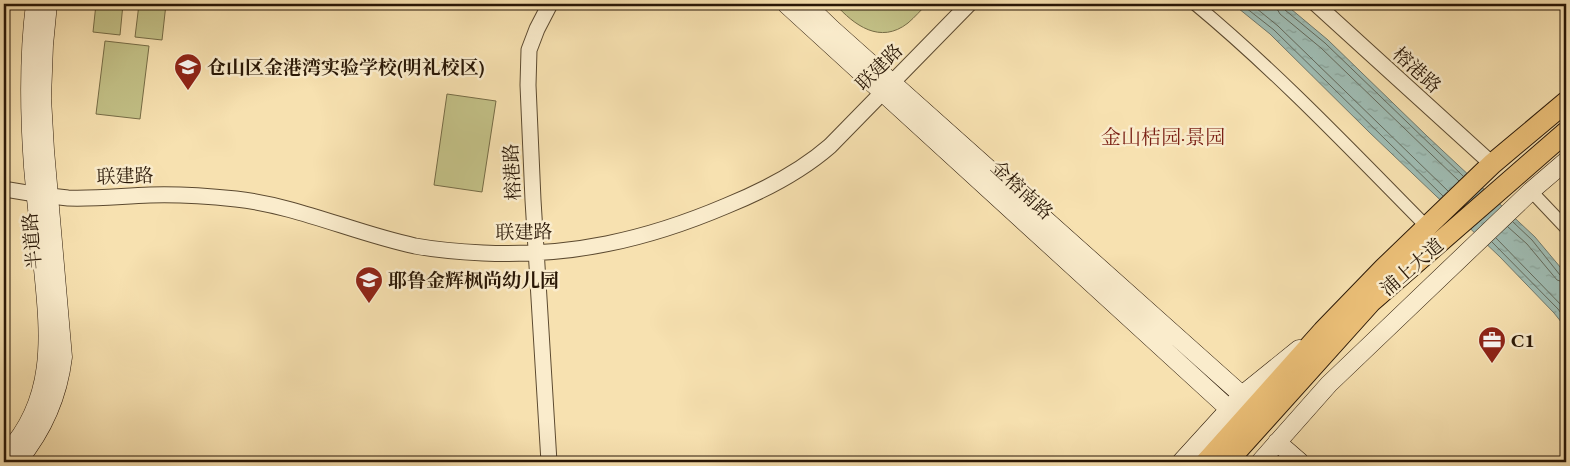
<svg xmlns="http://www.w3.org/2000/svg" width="1570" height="466" font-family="'EB Garamond','Noto Serif SC',serif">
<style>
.green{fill:#c3c187;stroke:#766c46}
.water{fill:url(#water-ripples);stroke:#707a6e}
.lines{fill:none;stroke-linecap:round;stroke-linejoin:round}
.shore{stroke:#646a5c;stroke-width:1}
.minor-casing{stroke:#5c4a30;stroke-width:14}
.tertiary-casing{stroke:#5c4a30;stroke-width:17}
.secondary-casing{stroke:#291706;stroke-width:19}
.primary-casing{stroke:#291706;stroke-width:22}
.minor{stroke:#faeccc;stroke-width:12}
.tertiary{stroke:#faeccc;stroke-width:15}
.secondary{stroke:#faeccc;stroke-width:18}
.primary{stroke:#ecc078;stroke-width:20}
.labels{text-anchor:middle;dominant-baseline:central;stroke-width:5;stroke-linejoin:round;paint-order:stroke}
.poi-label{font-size:19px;font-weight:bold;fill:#291706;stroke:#faeccc;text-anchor:start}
.street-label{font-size:19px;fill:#291706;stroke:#faeccc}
.neighbourhood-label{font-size:20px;fill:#7a1f14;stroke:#faeccc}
</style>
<defs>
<pattern id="water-ripples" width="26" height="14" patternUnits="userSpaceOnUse" patternTransform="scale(1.25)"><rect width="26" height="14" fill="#9fbcb3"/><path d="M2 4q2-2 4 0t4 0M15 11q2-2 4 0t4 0" fill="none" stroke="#89a198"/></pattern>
</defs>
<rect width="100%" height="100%" fill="#f7e1b0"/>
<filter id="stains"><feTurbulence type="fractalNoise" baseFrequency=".004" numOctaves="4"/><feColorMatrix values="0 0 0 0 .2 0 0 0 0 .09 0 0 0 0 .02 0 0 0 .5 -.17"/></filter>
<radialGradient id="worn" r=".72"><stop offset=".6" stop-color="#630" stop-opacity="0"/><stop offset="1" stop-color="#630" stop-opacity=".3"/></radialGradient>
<path class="green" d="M96 4H123L120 35 93 32Z
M139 4H166L162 40 135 37Z
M835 4H927C921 10 915 17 908 23 880 45 854 25 835 4Z
M105 41 149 46 140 119 96 114Z
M447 94 496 101 482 192 434 185Z"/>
<path class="water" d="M1233 4H1285L1328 40 1427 136 1535 237 1566 274V328L1554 313 1500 257 1369 132 1270 34Z"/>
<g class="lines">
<path class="shore" d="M1241 4 1274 30 1443 196
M1251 4 1278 26 1448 191
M1276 4 1277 9 1280 14 1321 48 1459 181
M1283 4 1285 10 1325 43 1463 176
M1513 222 1532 240 1560 275 1566 277
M1508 227 1527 244 1557 280 1566 283
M1496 238 1566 310
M1492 242 1558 309 1566 320"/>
<g class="minor-casing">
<path id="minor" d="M1195 4C1277 72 1351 150 1426 226
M1531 191 1566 228"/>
</g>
<g class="tertiary-casing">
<path id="tertiary" d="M1316 4 1492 164
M4 189C25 193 46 196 68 198 95 199 122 196 150 195 178 194 207 196 236 199 298 206 354 233 415 246 437 250 460 252 483 253 570 257 646 240 726 206 763 191 799 173 830 146L969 4
M549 462 533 200 528 85 529 50 537 29 550 4"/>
</g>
<g class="secondary-casing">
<path id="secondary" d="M786 4 1229 409
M806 4 832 29 1242 395
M1277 442 1300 462
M4 456C56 402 50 338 43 269 40 235 36 201 33 167 29 111 28 59 35 4
M17 462C43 431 58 398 63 357L45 150 42 98 44 45 48 4
M1181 462 1242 395 1299 349
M1260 462 1329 384 1531 191 1566 161"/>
</g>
<g class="primary-casing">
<path id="primary" d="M1206 462 1323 331 1384 268 1492 164 1566 102
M1227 462 1371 302 1566 132"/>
</g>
<use href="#minor" class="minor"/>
<use href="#tertiary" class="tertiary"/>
<use href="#secondary" class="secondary"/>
<use href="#primary" class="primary"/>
</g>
<defs>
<g id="school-pin" transform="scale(1.4375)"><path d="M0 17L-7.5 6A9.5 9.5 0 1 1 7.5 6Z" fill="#8f2418" stroke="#faeccc"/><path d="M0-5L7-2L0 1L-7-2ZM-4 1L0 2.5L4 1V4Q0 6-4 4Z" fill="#fff"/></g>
<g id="office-pin" transform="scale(1.4375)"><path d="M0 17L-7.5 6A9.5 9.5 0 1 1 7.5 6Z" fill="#8f2418" stroke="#faeccc"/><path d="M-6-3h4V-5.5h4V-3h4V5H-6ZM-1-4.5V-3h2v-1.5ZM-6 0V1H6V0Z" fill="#fff"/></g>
</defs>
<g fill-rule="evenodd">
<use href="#school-pin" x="188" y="67"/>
<use href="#school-pin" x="369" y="280"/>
<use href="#office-pin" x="1492" y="340"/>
</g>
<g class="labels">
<g class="poi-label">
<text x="207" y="67">仓山区金港湾实验学校(明礼校区)</text>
<text x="388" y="280">耶鲁金辉枫尚幼儿园</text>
<text x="1511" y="340">C1</text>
</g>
<g class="street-label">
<text transform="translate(879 67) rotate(-45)">联建路</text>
<text transform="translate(1417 70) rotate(42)">榕港路</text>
<text transform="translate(512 172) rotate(-93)">榕港路</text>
<text transform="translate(125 176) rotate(-2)">联建路</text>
<text transform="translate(1022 190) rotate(43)">金榕南路</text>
<text transform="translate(524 232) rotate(-1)">联建路</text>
<text transform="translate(32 241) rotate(-95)">半道路</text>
<text transform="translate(1412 267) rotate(-41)">浦上大道</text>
</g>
<g class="neighbourhood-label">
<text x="1163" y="137">金山桔园·景园</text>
</g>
</g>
<rect width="1570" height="466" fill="none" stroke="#f7e1b0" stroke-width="20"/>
<rect x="5" y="5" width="1560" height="456" fill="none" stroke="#291706" stroke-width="2.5"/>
<rect x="10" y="10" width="1550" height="446" fill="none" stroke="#291706"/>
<rect width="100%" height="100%" filter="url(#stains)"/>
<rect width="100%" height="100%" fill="url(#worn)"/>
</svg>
